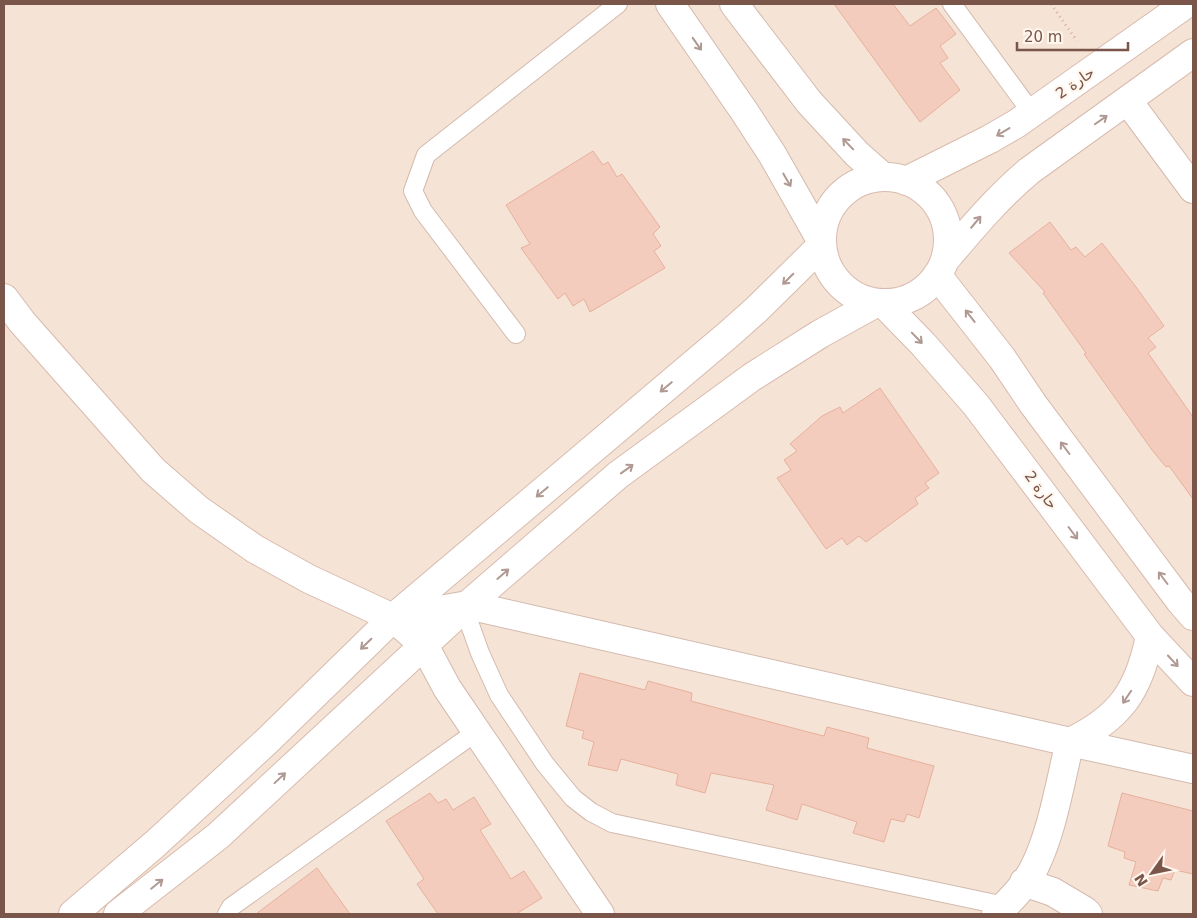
<svg xmlns="http://www.w3.org/2000/svg" width="1197" height="918" font-family="'DejaVu Sans','Noto Naskh Arabic',sans-serif">
<style>
.residential{fill:#f5e3d5}
.building{fill:#f4ccbd;stroke:#e7b09d}
.lines{fill:none;stroke-linecap:round;stroke-linejoin:round}
.lane-casing{stroke:#d3baae;stroke-width:20}
.street-casing{stroke:#d3baae;stroke-width:30}
.secondary-casing{stroke:#d8bbae;stroke-width:30}
.path{stroke:#d9afa0;stroke-width:3;stroke-dasharray:1 4;stroke-linecap:butt}
.lane{stroke:#fff;stroke-width:18}
.street{stroke:#fff;stroke-width:28}
.secondary{stroke:#fff;stroke-width:28}
.oneway{stroke:#af9992}
.labels{text-anchor:middle;dominant-baseline:central;stroke-width:4.5;stroke-linejoin:round;paint-order:stroke}
.street-label{font-size:15px;fill:#79554a;stroke:#fff6ee}
</style>
<rect width="100%" height="100%" fill="#fdf2e7"/>
<path class="residential" d="M4 4H1193V914H4Z"/>
<path class="building" d="M834 4H893L910 26 936 8 956 34 940 46 948 58 940 63 960 90 920 122Z
M593 151 603 165 608 162 617 177 622 174 660 227 653 234 661 246 654 251 665 268 590 312 584 299 573 306 565 293 558 299 521 248 530 244 506 205Z
M1050 222 1071 250 1076 247 1085 257 1102 243 1136 287 1164 326 1148 338 1156 347 1148 353 1193 417V499L1169 466 1166 467 1152 450 1084 354 1086 353 1043 293 1045 292 1009 253Z
M880 388 939 473 925 483 929 488 915 498 918 504 866 542 859 536 847 545 842 538 826 549 777 478 791 470 784 460 797 451 790 444 822 416 840 407 843 413Z
M580 673 645 690 648 681 692 693 691 701 808 732 824 736 827 727 869 738 867 748 934 766 919 818 907 814 904 822 891 819 884 842 853 833 857 822 802 804 797 820 766 810 774 785 711 773 705 793 676 785 678 774 621 759 617 771 588 765 594 742 582 738 584 731 566 726Z
M430 793 438 803 446 799 453 810 474 797 491 824 480 830 511 879 524 871 542 898 516 914H438L417 884 424 879 386 821Z
M1122 793 1193 811V874L1175 870 1171 880 1163 878 1158 891 1129 885 1136 862 1124 858 1125 852 1108 846Z
M317 868 350 914H256Z"/>
<g class="lines">
<g class="lane-casing">
<path id="lane" d="M952 4 1032 113
M516 334 423 211 413 191 426 155 618 4
M464 608 480 653 499 695 545 764 573 798 591 812 612 823 1005 906
M227 914 231 907 476 732"/>
</g>
<g class="street-casing">
<path id="street" d="M670 4 744 111 772 154 822 242
M734 4 809 102 857 154 883 177
M1128 101 1193 189
M393 618 468 605 1070 742 1193 769
M393 618 424 645 447 688 600 914
M1024 882 1053 892 1085 911 1088 914
M996 914C1011 900 1026 885 1035 866 1053 829 1060 782 1070 742"/>
</g>
<g class="secondary-casing">
<path id="secondary" d="M822 240a63 63 0 1 1 126 0a63 63 0 1 1-126 0Z
M906 181 990 139 1016 124 1186 4
M945 260C972 228 997 198 1029 171L1193 53
M937 275 1002 358 1033 404 1180 601 1193 616
M4 298 22 322 153 470 199 510 255 549 309 579 393 618
M883 303 923 344 976 405 1150 636 1193 682
M1070 742C1120 718 1139 691 1150 636
M73 914 155 844 267 741 393 618 729 334 756 310 822 245
M118 914 218 836 464 608 618 475 752 377 820 334 876 303"/>
</g>
<path class="path" d="M1051 4 1077 41"/>
<use href="#lane" class="lane"/>
<use href="#street" class="street"/>
<use href="#secondary" class="secondary"/>
</g>
<defs><path id="oneway-shaft" d="M-6 0H5M1.5-3L5.5 0L1.5 3" fill="none" stroke-width="1.6" stroke-linecap="round" stroke-linejoin="round" transform="scale(1.25)"/></defs>
<g class="oneway">
<use href="#oneway-shaft" transform="translate(697 44) rotate(55)"/>
<use href="#oneway-shaft" transform="translate(1101 120) rotate(-35)"/>
<use href="#oneway-shaft" transform="translate(1003 132) rotate(149)"/>
<use href="#oneway-shaft" transform="translate(848 144) rotate(-134)"/>
<use href="#oneway-shaft" transform="translate(787 180) rotate(60)"/>
<use href="#oneway-shaft" transform="translate(976 222) rotate(-50)"/>
<use href="#oneway-shaft" transform="translate(788 279) rotate(135)"/>
<use href="#oneway-shaft" transform="translate(970 316) rotate(-128)"/>
<use href="#oneway-shaft" transform="translate(917 338) rotate(46)"/>
<use href="#oneway-shaft" transform="translate(666 387) rotate(140)"/>
<use href="#oneway-shaft" transform="translate(1065 448) rotate(-127)"/>
<use href="#oneway-shaft" transform="translate(627 469) rotate(-36)"/>
<use href="#oneway-shaft" transform="translate(542 492) rotate(140)"/>
<use href="#oneway-shaft" transform="translate(1073 533) rotate(53)"/>
<use href="#oneway-shaft" transform="translate(503 574) rotate(-41)"/>
<use href="#oneway-shaft" transform="translate(1163 578) rotate(-127)"/>
<use href="#oneway-shaft" transform="translate(366 644) rotate(136)"/>
<use href="#oneway-shaft" transform="translate(1173 661) rotate(47)"/>
<use href="#oneway-shaft" transform="translate(1127 697) rotate(124)"/>
<use href="#oneway-shaft" transform="translate(280 778) rotate(-43)"/>
<use href="#oneway-shaft" transform="translate(157 884) rotate(-39)"/>
</g>
<g class="labels">
<g class="street-label">
<text transform="translate(1075 83) rotate(-35)">حارة 2</text>
<text transform="translate(1041 490) rotate(53)">حارة 2</text>
</g>
</g>
<rect width="1197" height="918" fill="none" stroke="#79554a" stroke-width="10"/>
<g transform="translate(1152 873) rotate(237)" stroke="#fff6ee" stroke-width="4" paint-order="stroke">
<path d="M0-4L9 19L0 12L-9 19Z" fill="#79554a"/>
<text y="-8" font-size="14" font-weight="bold" text-anchor="middle" fill="#79554a">N</text>
</g>
<path d="M1017 42v8h111v-8" fill="none" stroke="#79554a" stroke-width="2.5"/>
<text x="1024" y="42" font-size="15" fill="#79554a" stroke="#fff6ee" stroke-width="4" paint-order="stroke">20 m</text>
</svg>
